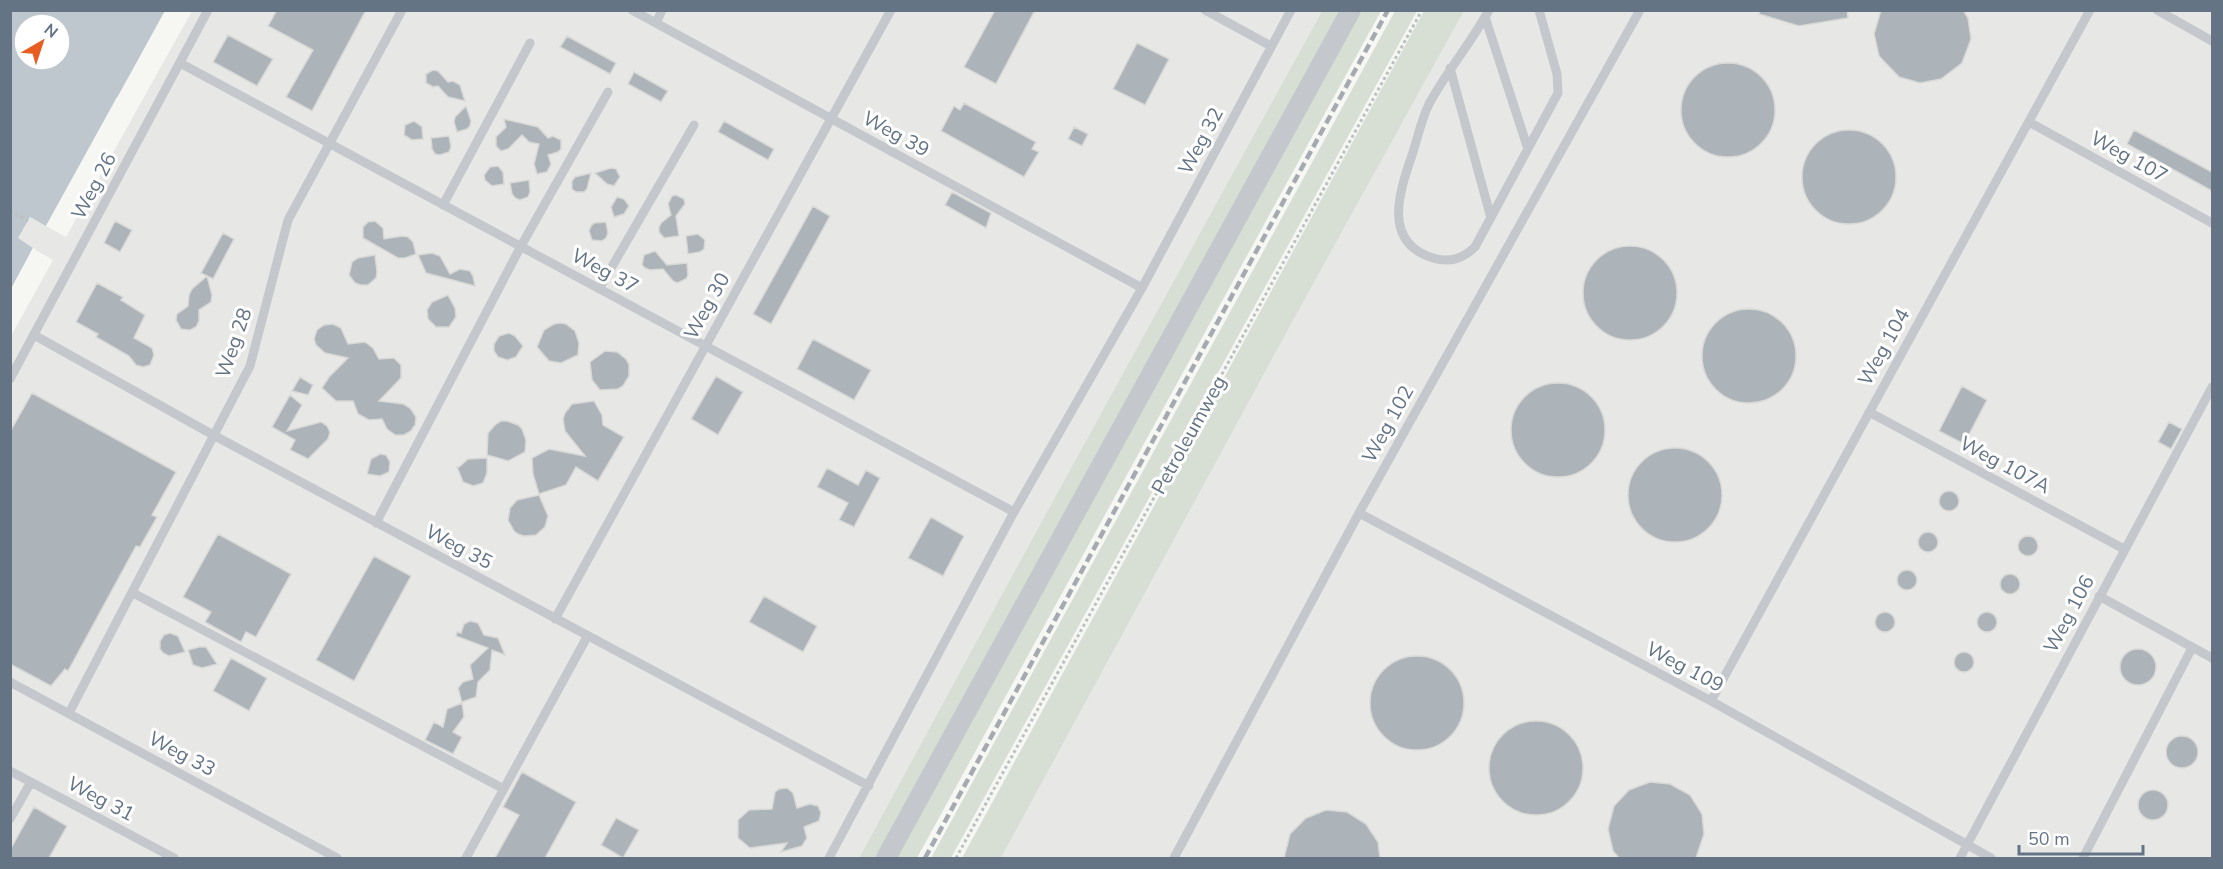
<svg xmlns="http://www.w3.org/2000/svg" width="2223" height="869" font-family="'Nunito Sans',sans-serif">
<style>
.built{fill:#e7e8e6}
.green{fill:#d7ded4}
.water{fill:#bdc7cd;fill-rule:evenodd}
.pier{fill:#f6f7f3}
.building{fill:#acb3b9;stroke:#d8d8d6;stroke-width:1.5}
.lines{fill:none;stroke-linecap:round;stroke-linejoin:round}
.path{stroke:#bdc0c2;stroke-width:3;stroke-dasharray:3 3;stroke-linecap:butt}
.service{stroke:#c4c7cb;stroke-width:9}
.minor{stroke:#c4c7cb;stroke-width:20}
.rail{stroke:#a4aab0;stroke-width:4.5;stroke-dasharray:9 4.5;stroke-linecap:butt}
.labels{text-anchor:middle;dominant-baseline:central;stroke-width:6;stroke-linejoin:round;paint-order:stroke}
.street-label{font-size:20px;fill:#647485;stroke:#fff}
</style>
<rect width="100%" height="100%" fill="#f6f7f3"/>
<path class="built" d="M192 11H1322L859 858H11V336L53 260 17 239 30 217 66 237Z
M1464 11H2212V858H1001L1295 317Z"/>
<path class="green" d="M1322 11H1341L877 858H859L1041 523Z
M1361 11H1381L917 858H895Z
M1395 11H1417L951 858H931Z
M1424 11H1464L1295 317 1001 858H962Z"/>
<path class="water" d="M11 11H165L46 226 30 217 18 238 33 248 11 289ZM24 24H60V60H24Z"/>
<path class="pier" d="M168 10V12L144 55 142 53 165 11Z
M117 97 120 98 48 227 46 226Z
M33 248 36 249 10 292 11 289Z"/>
<path class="building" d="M277 10H366L312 111 286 97 313 50 268 26Z
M995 10H1035L996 84 964 67Z
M1760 10H1847L1848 18 1799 26 1759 14Z
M1881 10H1963L1968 18 1971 39 1962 63 1941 79 1920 83 1899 77 1879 56 1874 34Z
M228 35 273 59 257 86 213 62Z
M567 36 616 63 610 74 560 47Z
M1137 43 1169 59 1145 105 1113 89Z
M1681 110a47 47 0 1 1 94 0a47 47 0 1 1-94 0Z
M433 70 438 71 448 82 453 81 460 85 465 101 448 97 438 86 433 87 426 83V74Z
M634 72 668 91 661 102 628 84Z
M964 103 1036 142 1032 149 1039 152 1024 177 941 131 954 106 960 110Z
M466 106 471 121 470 126 467 129 457 132 454 122 455 117Z
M504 119 538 127 548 138 553 136 561 140V149L558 152 548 155 551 164 547 172 537 174 534 164 539 144 529 142 522 135 508 149 501 151 496 146V137L506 127Z
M414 121 422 127 423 139 412 140 404 135 405 125Z
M724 121 774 149 768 160 718 132Z
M1074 127 1088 134 1082 146 1068 139Z
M1802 177a47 47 0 1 1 94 0a47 47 0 1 1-94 0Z
M2134 130 2212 172V191L2127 144Z
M449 136 451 147 449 152 440 155 435 154 432 149 431 138Z
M498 166 503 172 504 184 492 186 485 180 484 175 490 167Z
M611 168 616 169 620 177 614 186 607 184 595 173Z
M591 173 587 189 584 192H576L572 189V181L575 177Z
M529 180 530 192 528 197 520 200 515 198 512 194 510 183Z
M952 192 991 213 986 228 945 205Z
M676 195 684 199 685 204 676 216 679 236 664 238 659 232V227L661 223 671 215 668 204 672 196Z
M617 197 624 199 629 206 624 214 614 217 611 207Z
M813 206 830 216 771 324 753 314Z
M115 221 132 230 120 252 104 243Z
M375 221 383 228 384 239 402 236 408 237 413 242 416 254 405 258H398L363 238V227L368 222Z
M606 222 608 233 606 238 602 241 592 240 589 231 591 226 594 223Z
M223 233 234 239 213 279 201 273Z
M698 234 705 240 704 249 700 252 688 254 686 236Z
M1583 293a47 47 0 1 1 94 0a47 47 0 1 1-94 0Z
M655 251 667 265 687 263 688 275 686 279 677 283 673 281 663 269 650 270 645 268 642 265 644 255Z
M432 253 440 256 450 274 460 269 470 271 473 276 475 286 426 273 418 255Z
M375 255 377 272 376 278 368 285H361L355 283 349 275 352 262 358 258Z
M207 276 212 295 211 302 199 310V321L196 327 190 330 181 329 176 320 177 314 188 306 189 295 192 289Z
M97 283 123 297 121 300 145 315 134 338 152 348 154 355 150 365 143 367 136 365 129 356 96 337 98 334 76 322Z
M448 295 455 308 456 317 449 327H436L428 319 427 310 432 302Z
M1702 356a47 47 0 1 1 94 0a47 47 0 1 1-94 0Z
M560 323 566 324 575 331 579 343 578 355 561 363 549 361 537 347 544 330 554 324Z
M333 324 341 328 348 344 365 342 373 348 379 359 394 358 401 365V378L379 401 403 404 410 408 416 417 415 425 411 431 404 435H395L387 429 382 419 369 420 358 414 353 401H336L322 388 329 377 348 358 325 353 316 345 314 339 317 330 324 325Z
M509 333 515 336 523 346 516 357 507 360 498 357 494 351V344L499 336Z
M813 339 871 370 854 400 797 369Z
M605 351 617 352 626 359 629 364V376L623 386 618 389 600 390 592 380 590 362Z
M716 376 743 392 718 435 691 419Z
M300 377 313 385 308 395 292 391Z
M1511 430a47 47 0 1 1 94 0a47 47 0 1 1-94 0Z
M1962 386 1987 400 1964 444 1939 431Z
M32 393 176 472 152 515 157 517 140 547 136 546 68 671 65 669 51 686 10 664V432Z
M290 395 302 405 287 431 321 422 327 426 330 432 328 439 308 459 290 450 295 440 272 427Z
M594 401 602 415 603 425 624 437 598 481 576 467 566 485 539 494 533 474 532 458 549 449 585 456 565 431 563 419 565 413 572 404Z
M501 421H507L518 425 522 429 526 440 525 452 508 461 487 455 488 433 496 424Z
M2169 422 2182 429 2171 449 2158 442Z
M1628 495a47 47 0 1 1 94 0a47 47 0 1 1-94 0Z
M380 454 386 455 390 462 389 472 380 476 367 474 371 459Z
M487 458V473L483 483 473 486 463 482 457 467H459L468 459Z
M827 468 858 485 866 470 880 478 854 527 839 520 848 503 817 487Z
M1939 501a10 10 0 1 1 20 0a10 10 0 1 1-20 0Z
M539 495 548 516 545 527 536 535 524 536 518 534 514 531 508 520 510 508 517 500Z
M931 517 964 536 943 576 908 558Z
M1918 542a10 10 0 1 1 20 0a10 10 0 1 1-20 0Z
M218 534 291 574 256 637 246 632 241 642 205 622 211 612 183 597Z
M2018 546a10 10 0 1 1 20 0a10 10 0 1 1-20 0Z
M374 556 411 576 354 681 316 660Z
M1897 580a10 10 0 1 1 20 0a10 10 0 1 1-20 0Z
M2000 584a10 10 0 1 1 20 0a10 10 0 1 1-20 0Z
M764 596 817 626 803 652 749 622Z
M1977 622a10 10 0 1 1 20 0a10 10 0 1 1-20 0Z
M1875 622a10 10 0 1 1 20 0a10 10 0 1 1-20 0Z
M470 621 478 623 484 635 498 638 505 655 492 650 490 670 478 682 476 697 462 702 464 717 453 732 462 737 453 754 425 740 434 722 443 727 447 709 462 703 458 688 463 682 473 679 470 665 488 648 456 636 457 632 461 633 464 624Z
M170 633 178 636 185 652 169 656 163 653 160 649V641L164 635Z
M199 647H206L217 664 202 668 193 665 188 650Z
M2120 667a18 18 0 1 1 36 0a18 18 0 1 1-36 0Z
M1954 662a10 10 0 1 1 20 0a10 10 0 1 1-20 0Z
M1370 703a47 47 0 1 1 94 0a47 47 0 1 1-94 0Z
M231 658 267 678 249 711 213 691Z
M1489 768a47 47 0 1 1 94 0a47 47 0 1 1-94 0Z
M2166 752a16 16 0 1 1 32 0a16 16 0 1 1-32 0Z
M522 772 576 802 545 858H495L519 815 503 807Z
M1650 782 1670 784 1690 795 1702 814 1704 834 1696 858H1619L1613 851 1608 829 1614 806 1629 790Z
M787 788 793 793 797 808 810 804 818 806 821 813 819 821 804 827 807 838 802 846 781 852 787 843 750 848 738 838V820L749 810 772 809 775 792 779 789Z
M2138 805a15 15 0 1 1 30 0a15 15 0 1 1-30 0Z
M34 807 67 826 49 858H10V850Z
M1326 810 1347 812 1366 824 1378 842 1380 858H1284L1290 834 1306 818Z
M616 818 639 830 623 858 601 845Z"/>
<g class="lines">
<path class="path" d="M10 211 28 221
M956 858 1422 10"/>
<path class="service" d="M632 10 1142 288
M1205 10 1271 46
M1489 10C1471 43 1447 71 1429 104 1422 118 1418 136 1413 152 1401 188 1380 242 1433 258 1450 263 1462 259 1475 247L1558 93 1557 74 1539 10
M2157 10 2212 41
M1485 17 1528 149
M656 23 662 10
M180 63 1014 512
M1450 68 1491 218
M2029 122 2212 223
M443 205 530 43
M599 289 694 125
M34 335 215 436 869 786
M10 379 208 10
M1869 412 2124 549
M1359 513 1711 701 1991 858
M376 523 521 246 608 92
M133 593 504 789
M2099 596 2212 658
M555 619 891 10
M10 682 337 858
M1711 701 2090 10
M69 713 250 366 288 220 402 10
M10 771 174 858
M10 819 31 782
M466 858 587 637
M829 858 1014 512 1142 288 1291 10
M1174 858 1359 513 1640 10
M1960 858 2212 387
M2083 858 2192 648"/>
<path class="minor" d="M886 858 1351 10"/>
<path class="rail" d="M925 858 1388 10"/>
</g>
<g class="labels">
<g class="street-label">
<text transform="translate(896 134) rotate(29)">Weg 39</text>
<text transform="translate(1201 141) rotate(-62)">Weg 32</text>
<text transform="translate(2129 157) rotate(29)">Weg 107</text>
<text transform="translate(94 186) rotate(-62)">Weg 26</text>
<text transform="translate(605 271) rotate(28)">Weg 37</text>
<text transform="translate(707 306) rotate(-61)">Weg 30</text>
<text transform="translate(234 343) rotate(-71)">Weg 28</text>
<text transform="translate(1884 347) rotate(-61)">Weg 104</text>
<text transform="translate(1388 424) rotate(-61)">Weg 102</text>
<text transform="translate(1189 435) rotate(-61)">Petroleumweg</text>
<text transform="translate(2005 465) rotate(28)">Weg 107A</text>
<text transform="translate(459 547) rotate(28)">Weg 35</text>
<text transform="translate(2069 614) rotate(-62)">Weg 106</text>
<text transform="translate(1685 667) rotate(28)">Weg 109</text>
<text transform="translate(182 754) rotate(28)">Weg 33</text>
<text transform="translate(101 799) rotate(28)">Weg 31</text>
</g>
</g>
<rect width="2223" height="869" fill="none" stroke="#647485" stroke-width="24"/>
<g transform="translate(42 42) rotate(39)"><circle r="28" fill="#ffffff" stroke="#c1c7ce" stroke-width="1.5"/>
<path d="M0-4.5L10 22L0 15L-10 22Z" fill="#e85e22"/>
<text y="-9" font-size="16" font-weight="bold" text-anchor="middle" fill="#647485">N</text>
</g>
<path d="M2019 845v9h124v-9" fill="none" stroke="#647485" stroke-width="3"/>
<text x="2028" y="845" font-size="18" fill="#647485" stroke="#ffffff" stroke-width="4.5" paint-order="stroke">50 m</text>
</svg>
